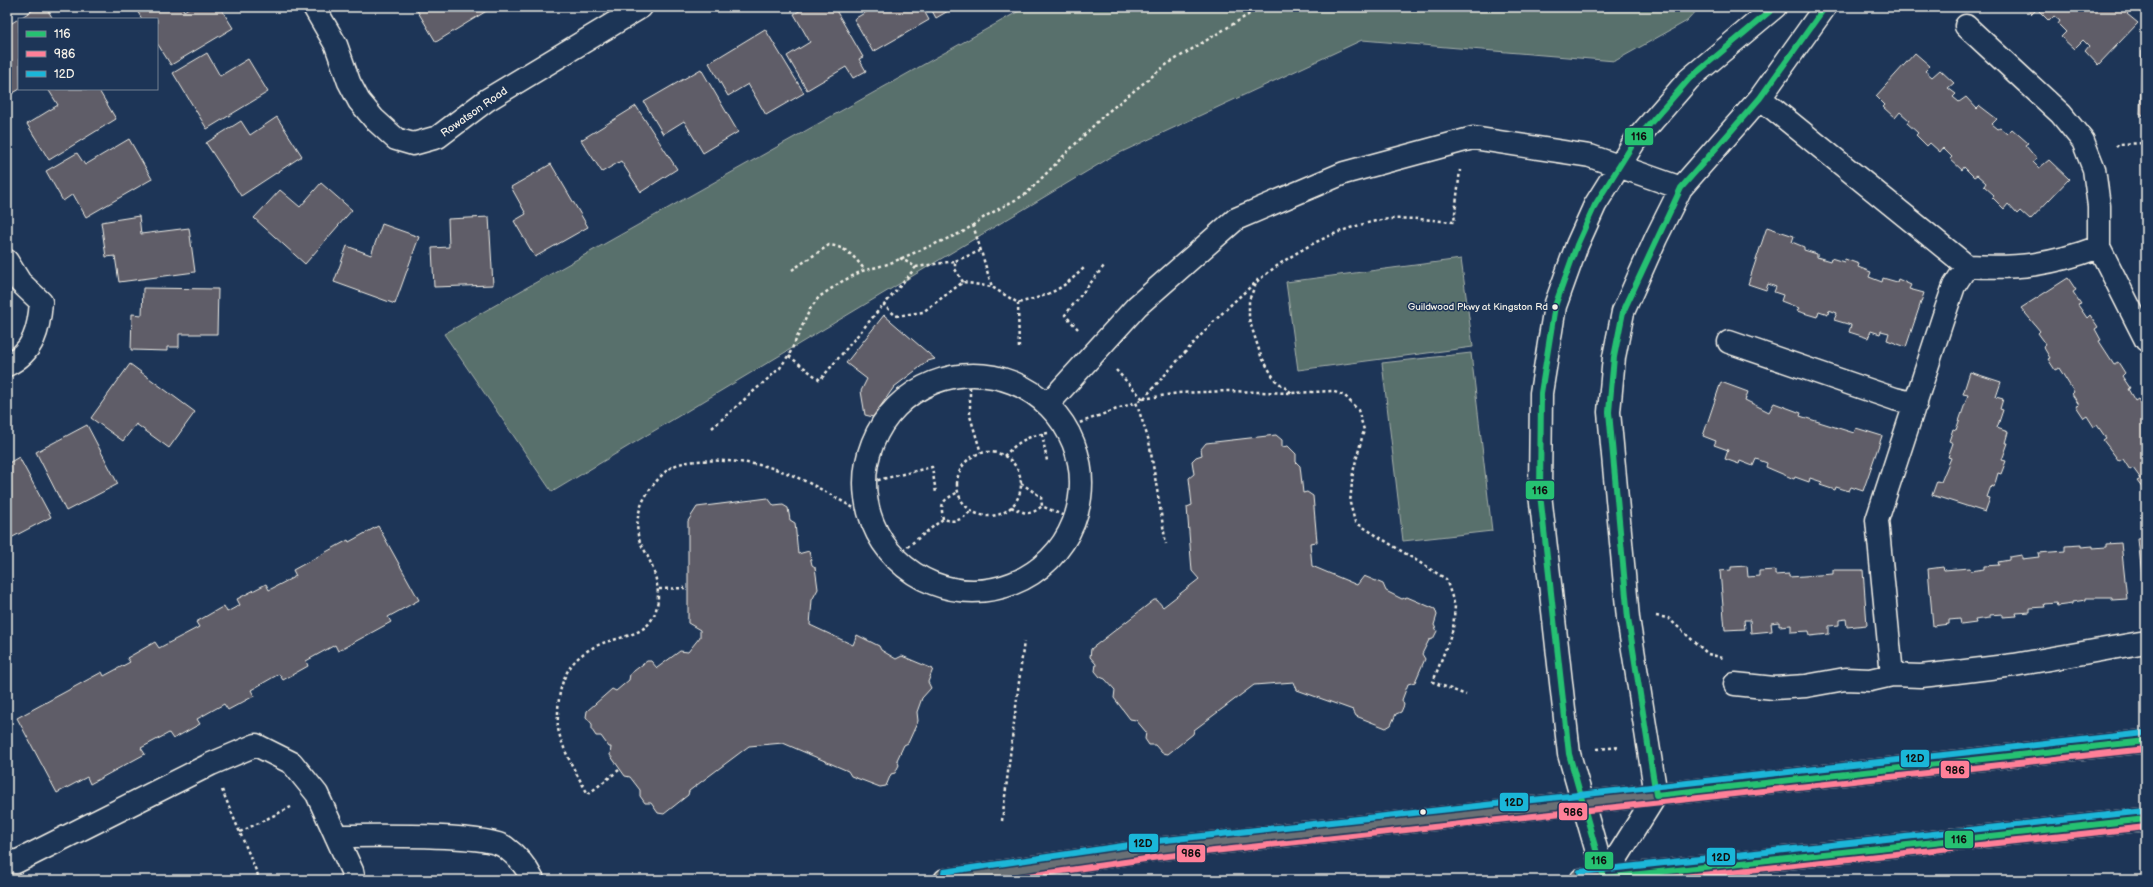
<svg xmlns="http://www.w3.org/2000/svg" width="2153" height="887" font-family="'Balsamiq Sans',sans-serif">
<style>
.green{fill:#58706c;stroke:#a6b0aa}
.building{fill:#5e5d68;stroke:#f4f1e8}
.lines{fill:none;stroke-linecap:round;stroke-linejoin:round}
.minor-casing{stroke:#f4f1e8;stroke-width:25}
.major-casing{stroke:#f4f1e8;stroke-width:25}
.path{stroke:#f4f1e8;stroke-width:2.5;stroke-dasharray:3 3;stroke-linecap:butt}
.minor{stroke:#1d3557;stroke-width:22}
.major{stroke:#6a7074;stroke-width:22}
.bus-1-casing{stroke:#1d3557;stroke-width:9}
.bus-2-casing{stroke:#1d3557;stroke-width:9}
.bus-3-casing{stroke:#1d3557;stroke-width:9}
.bus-1{stroke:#26c172;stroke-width:6}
.bus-2{stroke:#ff8098;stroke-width:6}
.bus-3{stroke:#1ab6d8;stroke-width:6}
.bus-dot{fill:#f4f1e8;stroke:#1d3557;stroke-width:1.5}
.labels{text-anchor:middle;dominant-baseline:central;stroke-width:3;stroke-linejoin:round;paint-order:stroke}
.bus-label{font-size:10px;fill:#f4f1e8;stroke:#1d3557;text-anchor:end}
.street-label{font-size:11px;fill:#f4f1e8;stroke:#1d3557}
.line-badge{stroke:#1d3557;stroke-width:1.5}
.pale-badge-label{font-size:11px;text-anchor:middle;font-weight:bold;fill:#111}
</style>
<rect width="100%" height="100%" fill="#1d3557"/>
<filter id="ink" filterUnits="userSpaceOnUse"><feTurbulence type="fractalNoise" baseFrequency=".025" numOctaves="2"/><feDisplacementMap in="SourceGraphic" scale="8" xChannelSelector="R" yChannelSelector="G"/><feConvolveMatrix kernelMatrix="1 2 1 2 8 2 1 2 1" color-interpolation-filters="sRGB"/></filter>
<g filter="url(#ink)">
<path class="green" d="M1026 7H1700L1687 21 1615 61 1362 40 1111 157 552 492 444 334Z
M1461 259 1473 347 1298 370 1286 282Z
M1471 353 1492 531 1403 541 1382 363Z"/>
<path class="building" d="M38 7H46L53 19H19L20 89 8 96 7 26Z
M140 7H182L184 11 190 7H220L233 28 171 65 157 43V19H142L136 9Z
M415 7H493L436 42Z
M806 7H834L863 57 859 59 866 71 853 78 846 67 807 90 787 56 810 42 794 14Z
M875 7H922L929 20 873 52 854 19Z
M930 7H955L936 18Z
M2025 7H2125L2129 11 2127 14 2138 23 2098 65 2085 51 2089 46 2083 40 2074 49 2061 37 2066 32 2058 24 2060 21 2054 16 2049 21 2037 9 2032 14Z
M765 29 804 93 766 115 748 84 728 96 709 63Z
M2142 50H2146V115H2140Z
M207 53 220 76 248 59 268 92 207 129 173 73Z
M1915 53 1930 66 1925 71 1932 77 1940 70 1954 83 1948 88 1956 94 1953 97 1959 102 1966 97 1977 109 1980 106 1997 119 1992 124 1998 129 2000 128 2007 134 2012 129 2028 143 2025 145 2037 159 2033 162 2039 168 2049 160 2069 179 2030 220 2020 211 2017 214 2008 204 2004 209 1992 197 1994 195 1984 186 1986 183 1977 175 1974 177 1964 167 1962 170 1950 159 1952 157 1943 148 1940 152 1930 143 1927 146 1916 135 1918 133 1907 123 1909 120 1900 112 1895 118 1883 107 1885 105 1876 96Z
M701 69 738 132 703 153 684 121 663 134 644 102Z
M48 89H98L116 119 49 160 27 124 58 105Z
M636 106 677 169 641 192 621 161 602 172 581 140Z
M277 117 302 156 241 196 206 143 241 121 250 135Z
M129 139 152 179 86 217 73 194 63 201 46 171 77 153 85 165Z
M551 164 588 227 535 257 514 221 526 214 511 187Z
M321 183 352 210 305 264 254 218 280 190 300 207Z
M139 216 141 234 189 228 195 272 119 282 115 256 106 257 101 222Z
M489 217 493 285 434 287 432 248 449 247 448 219Z
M382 224 419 237 395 304 334 282 347 246 371 255Z
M1767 227 1794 236 1792 242 1804 247V250L1817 254V257L1830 261 1831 258 1844 262 1845 259 1859 264 1858 267 1871 272 1869 277 1882 282 1883 278 1897 282 1898 279 1911 285 1909 289 1924 293 1906 347 1887 340 1889 333 1881 331 1880 334 1871 331 1868 338 1849 332 1851 325 1834 320 1837 313 1829 310 1828 314 1819 311 1817 317 1797 311 1799 308 1781 301 1783 295 1774 292 1776 287 1768 284 1766 290 1748 284Z
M2068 278 2076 290 2073 292 2081 304 2078 305 2087 318 2090 315 2098 327 2095 329 2101 340 2099 341 2114 364 2118 362 2125 373 2122 376 2130 388 2128 389 2135 401 2138 399 2146 410V493L2137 481 2141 479 2133 468 2130 470 2123 459 2119 461 2103 440 2106 438 2097 425 2094 427 2087 416 2084 418 2076 406 2079 405 2072 394 2074 392 2059 368 2055 370 2048 359 2050 358 2043 346 2046 344 2038 333 2040 331 2021 308Z
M143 288 218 289 217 334H179V347H167V351L131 350 132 314 142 315Z
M884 315 935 359 928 361 894 387 873 417 865 415 861 391 867 379 846 363Z
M130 364 195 412 169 448 136 424 123 441 91 418Z
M1970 372 2001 382 1996 397 2003 399 2000 409 2003 410 1997 428 2008 432 2005 443H2008L2002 460 2006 461 2001 474 1998 473 1994 487 1991 486 1987 497 1990 498 1985 512 1932 495 1937 481 1941 482 1951 458 1948 457 1953 443 1949 441 1953 429 1956 430 1968 395 1963 394Z
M1721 382 1748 392 1745 400 1769 412 1774 403 1801 413 1800 416 1854 433 1856 428 1882 436 1863 491 1851 487 1849 491 1836 487 1835 490 1820 485 1822 482 1810 478 1809 482 1795 477 1794 479 1766 467 1767 463 1756 459 1753 466 1740 461 1739 464 1725 459 1728 450 1714 445 1716 441 1703 436Z
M87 425 118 484 66 511 36 452Z
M1276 435 1282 440V447L1288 446 1296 454V462L1300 466 1303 493 1307 492 1313 496 1317 542 1310 543 1312 566 1357 585 1364 576 1383 584 1386 591 1402 599 1407 597 1435 609 1437 615 1434 625 1437 631 1433 639 1429 640 1422 654 1425 659 1415 682 1408 684 1402 700 1404 705 1401 712 1396 714 1391 725 1386 728 1356 716 1353 710 1297 690 1294 682 1254 685 1194 730 1193 734 1168 754 1162 753 1155 745H1149L1145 739 1146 732 1136 720 1130 719 1114 698 1115 690 1105 679 1100 677 1095 671 1096 664 1090 657 1091 649 1154 600H1157L1163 607 1199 579 1192 571 1187 507 1192 505 1189 478 1194 474 1192 461 1196 457 1202 455 1201 449 1206 443Z
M19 457 51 517 7 540V464Z
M768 498 774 506 783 505 788 508 790 520 795 523 798 554 809 551 812 565 815 567 818 589 812 600 810 625 853 645 857 635 879 646 881 650 896 659 902 656 933 669 928 682 931 688 922 698 917 712 918 721 908 743 904 745 897 760 899 765 895 773 891 774 886 786 880 787 851 776 848 771 783 743 749 746 689 791 688 795 664 814 658 813 651 803H645L640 796V790L630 777 625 776 610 755 611 747H609L601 736H596L592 730V724L586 717 587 711 612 689 616 691 629 680 630 674 647 661H651L657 668 680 651 688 652 700 637V630L688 623V521L697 507Z
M378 526 419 600 388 617 391 622 338 651 335 645 306 661 308 666 283 680 279 674 251 690 254 696 228 710 224 704 197 719 200 724 173 739 169 733 141 748 145 754 90 784 87 777 57 793 17 718 102 672 104 676 130 662 127 658 155 642 159 648 199 627 196 622 224 606 227 612 240 605 237 599 266 584 269 590 296 576 293 570 348 540 349 542Z
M2146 538V594L2144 595 2138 539Z
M2121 543 2127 599 2112 600V598H2086V600L2072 602V604L2057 606 2056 603 2044 604 2045 607 2030 608V612L2016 613 2017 616 2002 617V614L1990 615V618L1975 620 1976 623 1961 625 1960 619 1949 620V624L1933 626 1928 569 1943 567 1944 570 1970 568 1971 571 1984 569V566L1999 565 1998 562 2009 560V557L2022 555V559L2039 557 2038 553 2065 551V546L2081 545V547L2093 546V548L2106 547V544Z
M1747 566 1748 577 1759 576V571L1775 570V575L1789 574V577L1833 574V570H1863L1867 625 1847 627 1846 619 1839 620V625L1829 626V634L1810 636 1809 631 1791 632V625L1779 626V622L1771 623 1772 631 1751 633 1750 620H1744L1745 629 1725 630 1720 571 1731 570V567Z"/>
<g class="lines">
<g class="minor-casing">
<path id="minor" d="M314 7 336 45 349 82 359 101 374 119 396 139 413 144 438 137 487 100 641 7
M1966 26 2061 114 2083 141 2094 169 2099 206V247L2146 340
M1760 98 1967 266C2018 269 2051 265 2099 247
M7 261 20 282 41 302C39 329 34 352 7 365
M1729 342 1895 399 1916 404
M865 483a108 108 0 1 1 216 0a108 108 0 1 1-216 0Z
M1049 403 1137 306 1236 219 1344 173 1473 138 1590 156 1681 188
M1892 675 1877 520 1943 318 1954 286 1967 266
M1735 684 1774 688 1806 686 1845 679 1870 680 1892 675 1921 676 1957 672 2014 665 2146 642
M336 836C367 836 485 833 505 847 516 855 527 868 533 880
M7 860 16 862 211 764 256 745 292 763 317 794 352 871 354 880
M1604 878 1656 795 1628 618 1609 412 1614 357 1623 312 1656 238 1681 188 1760 98 1825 7
M1605 880 1569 754 1540 494 1541 393 1555 306 1577 245 1595 205 1635 141 1689 79 1775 7"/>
</g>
<g class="major-casing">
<path id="major" d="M945 880 1158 849 2146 741
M1581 880 2146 819"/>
</g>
<path class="path" d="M2116 147 2119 144 2146 143
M973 225 992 287 1018 303C1050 295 1060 291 1084 268
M900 258 916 267 955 261
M916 267 884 305 896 316 923 312 963 282 992 287
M792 270 829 245C847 247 854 257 865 270
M1258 279 1249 300V319L1261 356 1275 380 1292 393
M963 282 955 269V261L980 251
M1018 303 1019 351
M1078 329 1065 315 1104 266
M789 356 820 380 883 305
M1116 370 1143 399 1136 402 1149 441 1166 544
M970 375V416L981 453
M1144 398C1211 325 1273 243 1376 221 1402 216 1429 220 1454 222L1460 170
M1143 399 1178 393 1228 391 1292 393 1332 391 1345 396 1358 410 1364 430 1353 472 1350 503 1355 522 1446 579 1455 606 1453 629 1433 682 1466 695
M712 428 780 368 790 353 810 309 819 297 841 282 862 271 888 264 963 232 986 216 1026 194 1104 115 1166 65 1261 7
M1063 429 1136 402
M1042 434 1047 461
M957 484a32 32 0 1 1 64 0a32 32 0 1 1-64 0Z
M1004 456C1019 441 1027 436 1048 433
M866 483 932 467 936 493
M1021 483 1041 497 1042 506 1073 520
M1011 507C1025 513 1029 517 1042 506
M943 519C940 501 943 501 958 492
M893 558 943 519C956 523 961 520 971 511
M659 589 685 588
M1656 616 1668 618 1708 654 1723 658
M1597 749 1620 747
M619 770 588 794C577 775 565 755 559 733 557 727 558 719 558 712 559 678 570 656 603 643 617 638 641 635 650 622 664 603 657 576 648 557 645 550 639 543 638 535 635 515 642 499 654 484 659 478 665 471 672 467 691 456 750 461 772 468 806 478 837 499 868 516
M222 790 260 880
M1002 821 1024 641
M240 832 291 807"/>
<use href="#minor" class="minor"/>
<use href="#major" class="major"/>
<g class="bus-1-casing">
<path id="bus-1" d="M1775 7 1689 79 1635 141 1595 205 1577 245 1555 306 1541 393 1540 494 1569 754 1604 878 2146 819
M1825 7 1760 98 1681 188 1623 312 1614 357 1609 412 1628 618 1656 795 2146 741"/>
</g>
<g class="bus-2-casing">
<path id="bus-2" d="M1001 880 1159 857 2146 749
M1656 880 2146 827"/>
</g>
<g class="bus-3-casing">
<path id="bus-3" d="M944 872 1157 841 2145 733
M1580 872 2145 811"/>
</g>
<use href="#bus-1" class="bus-1"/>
<use href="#bus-2" class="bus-2"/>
<use href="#bus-3" class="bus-3"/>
</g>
</g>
<g class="bus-dot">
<circle cx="1555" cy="307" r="3.5"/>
<circle cx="1423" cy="812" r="3.5"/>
</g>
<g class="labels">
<g class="bus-label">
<text x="1548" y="307">Guildwood Pkwy at Kingston Rd</text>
</g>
<g class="street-label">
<text transform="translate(474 112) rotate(-35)">Rowatson Road</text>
</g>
</g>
<g class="line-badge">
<rect x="1624" y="127" width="30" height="19" rx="4" fill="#26c172"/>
<rect x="1525" y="480" width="30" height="20" rx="4" fill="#26c172"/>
<rect x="1900" y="749" width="30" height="19" rx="4" fill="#1ab6d8"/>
<rect x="1940" y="760" width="30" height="19" rx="4" fill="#ff8098"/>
<rect x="1499" y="792" width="30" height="20" rx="4" fill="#1ab6d8"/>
<rect x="1558" y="802" width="30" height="19" rx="4" fill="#ff8098"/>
<rect x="1944" y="830" width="30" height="19" rx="4" fill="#26c172"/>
<rect x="1128" y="833" width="31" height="20" rx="4" fill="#1ab6d8"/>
<rect x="1176" y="844" width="30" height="19" rx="4" fill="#ff8098"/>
<rect x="1706" y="847" width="30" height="19" rx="4" fill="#1ab6d8"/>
<rect x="1584" y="851" width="30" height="19" rx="4" fill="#26c172"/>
</g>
<g class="pale-badge-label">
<text x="1639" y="140">116</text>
<text x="1540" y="494">116</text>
<text x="1915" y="762">12D</text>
<text x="1955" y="774">986</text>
<text x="1514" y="806">12D</text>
<text x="1573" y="816">986</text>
<text x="1959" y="843">116</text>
<text x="1143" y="847">12D</text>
<text x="1191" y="857">986</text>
<text x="1721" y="861">12D</text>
<text x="1599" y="864">116</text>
</g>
<rect width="2153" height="887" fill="none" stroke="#1d3557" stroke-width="24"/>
<rect x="12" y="12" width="2129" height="863" fill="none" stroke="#f4f1e8" stroke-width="1.5" filter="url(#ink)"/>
<rect x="18" y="18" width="140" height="72" fill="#1d3557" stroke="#738091"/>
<rect x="26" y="31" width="20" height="6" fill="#26c172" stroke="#738091"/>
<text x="54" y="38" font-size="12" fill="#f4f1e8">116</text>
<rect x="26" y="51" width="20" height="6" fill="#ff8098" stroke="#738091"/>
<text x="54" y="58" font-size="12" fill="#f4f1e8">986</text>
<rect x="26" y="71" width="20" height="6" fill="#1ab6d8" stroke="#738091"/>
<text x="54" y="78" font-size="12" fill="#f4f1e8">12D</text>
</svg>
